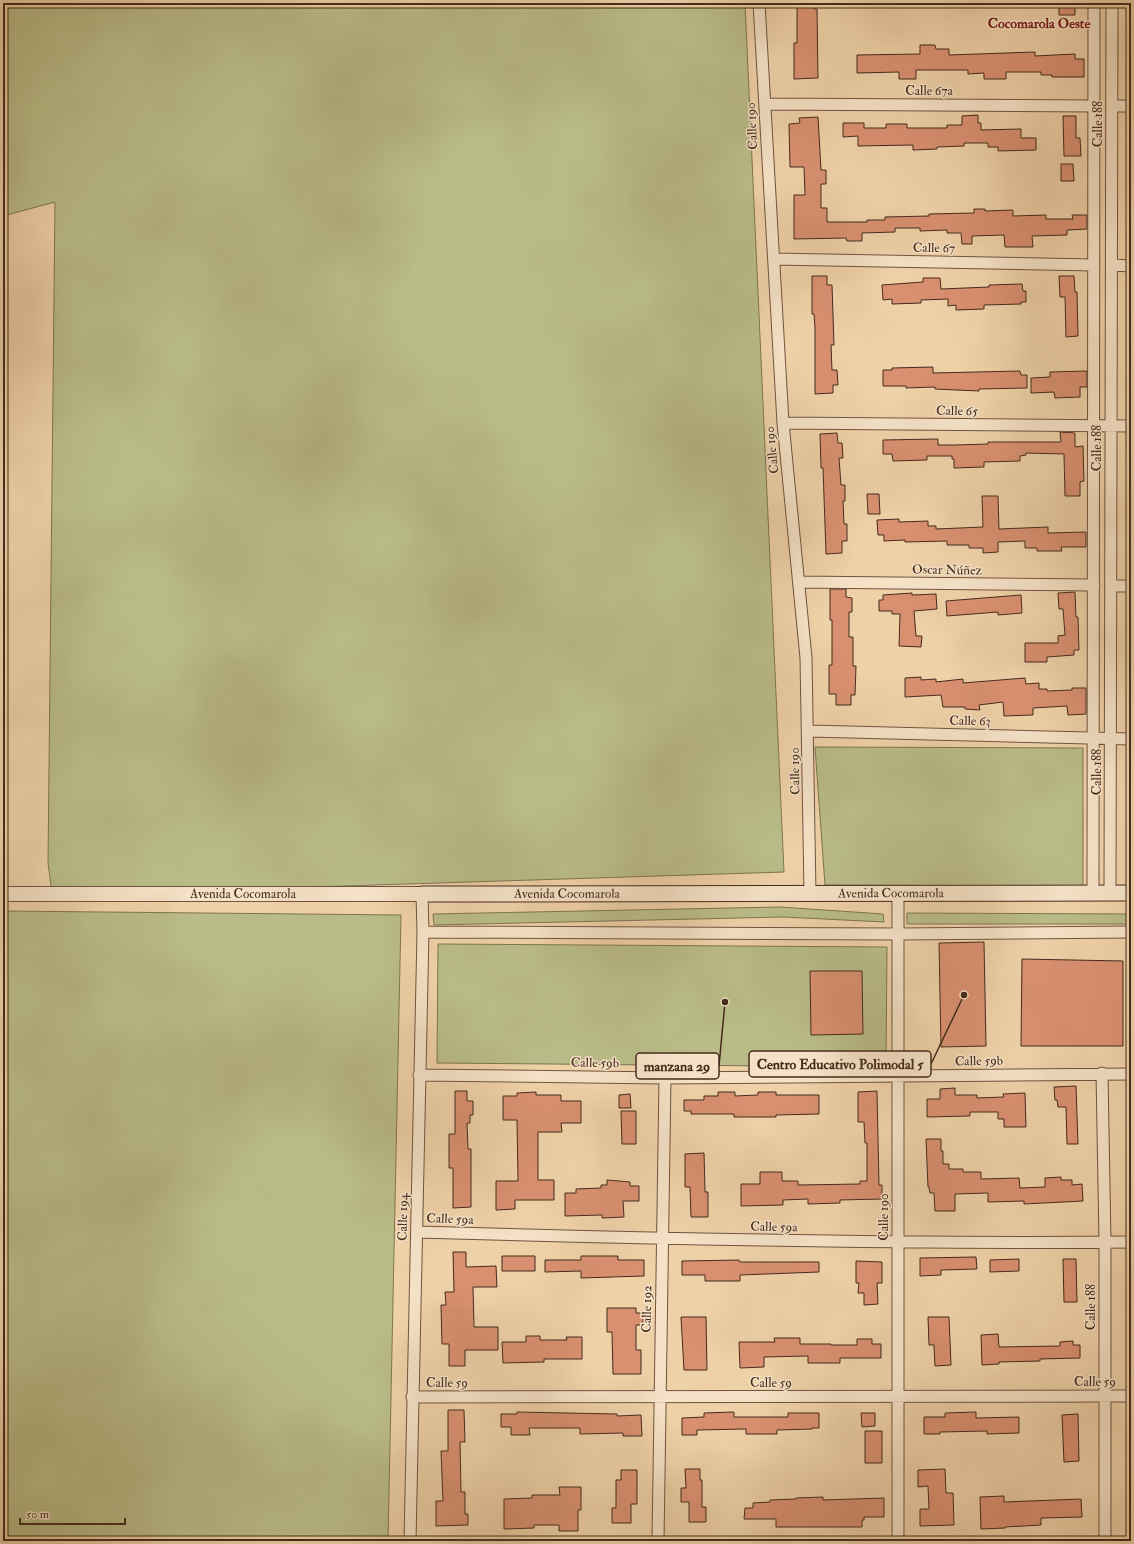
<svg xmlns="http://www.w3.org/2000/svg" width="1134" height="1544" font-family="'IM FELL Double Pica',serif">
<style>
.green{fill:#b9bc88;stroke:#7f7452}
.building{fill:#d99071;stroke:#452b1c}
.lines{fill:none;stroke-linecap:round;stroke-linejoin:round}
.minor-casing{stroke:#70543f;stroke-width:13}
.tertiary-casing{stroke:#70543f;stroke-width:16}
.secondary-casing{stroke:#452b1c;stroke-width:17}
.minor{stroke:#f5e1c6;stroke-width:11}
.tertiary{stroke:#f5e1c6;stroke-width:14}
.secondary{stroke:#f5e1c6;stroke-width:15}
.labels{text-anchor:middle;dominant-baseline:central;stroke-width:3;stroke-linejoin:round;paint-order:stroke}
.street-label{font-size:13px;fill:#452b1c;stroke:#f5e1c6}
.neighbourhood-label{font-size:14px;font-weight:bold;fill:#7a1f14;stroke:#f5e1c6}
.leader{fill:none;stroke:#452b1c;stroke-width:1.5}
.callout-dot{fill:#452b1c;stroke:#f5e1c6;stroke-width:1.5}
.callout{fill:#f5e1c6;stroke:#452b1c;stroke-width:1.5}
.callout-label{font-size:14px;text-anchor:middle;font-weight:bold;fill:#452b1c}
</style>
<rect width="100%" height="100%" fill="#efd1a8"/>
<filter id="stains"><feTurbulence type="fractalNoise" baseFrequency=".005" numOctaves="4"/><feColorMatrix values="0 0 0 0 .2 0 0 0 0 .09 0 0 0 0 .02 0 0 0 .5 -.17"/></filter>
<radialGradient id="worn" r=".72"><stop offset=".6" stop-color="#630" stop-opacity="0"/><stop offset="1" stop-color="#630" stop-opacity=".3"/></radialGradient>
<path class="green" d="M3 3H745L784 872 125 893H52L48 863 55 202 3 216Z
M815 747 1083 748V886L825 885Z
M780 907 883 914 884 922 783 917 434 925 433 914Z
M3 911 401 915 388 1541H3Z
M907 913 1131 914V924H907Z
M438 944 887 947 886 1067 437 1063Z"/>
<path class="building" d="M797 3H814V9H817L818 78 794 79V43H797Z
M1059 3H1075V15H1059Z
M920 45H935L936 49H949V55L1035 52V56L1075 54V59H1084V77H1052V75H1041V72H1006V79H984V73L968 74V70H916V79H899V72L857 73V55L920 54Z
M978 115V123H981V130L1021 129V138H1036V150L998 151V147H988V143H964V146L937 147V149L913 150V145L858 146V136L843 137V123H864V128H886V124H907V128H947V125H962V116Z
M1063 116H1076V138H1080L1081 156H1064Z
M818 117 821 170H826V184H821V208H827V222H867V220H885V217L929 216V214L974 213V209H985V211L1013 210V216L1046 215V219H1073L1072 215H1087V229L1067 230V235L1032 236 1033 247H1005L1004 235 972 236V244H962L961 233H947V230L920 231V228H895V232L862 233V241H847L846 238 794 239V195H805L804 167H790L789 124 800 123 799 118Z
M1061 164H1073L1074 181H1061Z
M812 276H827V285H832L834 345H831L832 370H837L838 385H833V393L815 394V328L814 314H812Z
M1059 276H1074L1075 292H1077L1078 336 1066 337 1065 297H1060Z
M923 278H940L941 289 989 287V285L1022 284 1023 291H1026V302H1021V304L984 305V309L956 310V305L948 306V299L921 300V303L892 304V299L883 300 882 285 923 282Z
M933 367V373L1020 371 1021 375H1027V388L979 389V391L935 389V387L906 388V386H883V370H892V368Z
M1087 371V387H1080V397L1055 398 1054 392 1031 393V378L1050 377V372Z
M1060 432 1075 433V447L1083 446 1084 481 1080 482V496H1065L1064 454 1026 453V455L1020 456V461L984 462V467L954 468V459H952V456H927V460L893 461 892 454H883V440L938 439V445H955L988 444V442H1061Z
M837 433 838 443H842L843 458H839L841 485H845V501H843L844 524H847V541H842V553L826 554 823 468H821L820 434Z
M867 494H879L880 514H868Z
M982 496H998L999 529 1048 527V533L1086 532V547H1061L1062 551H1037V548H1025V541L998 542V552L983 553V548H969V545H947V541L905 542V540L884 541V535H878L877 520 899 519V522L928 521V526H936V529L983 527Z
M830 589H846V597L852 598V612H849V637H853V666H856L855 695H851V705H836V694H829V665H832V620H830Z
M1075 592 1076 617H1078L1079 650H1074V655L1047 657V662H1025V643H1058V636L1065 635 1063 609H1059L1058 593Z
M912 593V595L936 594 937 609 914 611 916 636H922L921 647 899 646 900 614H892V611H879V600H883V595Z
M1021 595 1022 613 998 615V612L947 616 946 601Z
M921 677V680L936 679V682L963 679V683L1025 678 1026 684 1039 683V689H1047V691L1072 690V688H1086V714L1068 715 1067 706 1033 708V715L1004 716 1003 702 979 705 980 710 965 709V707H943L941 695 905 697V678Z
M984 942 986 1046 941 1047 939 943Z
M1022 959 1123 961V1046H1021Z
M810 971H862L863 1034 811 1035Z
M1076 1086 1078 1144H1067L1066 1107H1058L1057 1100H1055L1054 1087Z
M955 1088V1095H977V1098L1004 1097 1003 1094 1025 1093 1026 1127H1004V1119H998V1112H970V1116L927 1117V1099H940V1089Z
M455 1091H467V1101H473V1115H470V1123H467L468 1149H471V1207L453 1208V1168H449V1134H455Z
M877 1091 879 1185H882V1199L840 1200V1203L808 1204V1199L783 1200V1205L741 1206V1184H760V1172H782V1181H798V1185L860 1184V1181H867V1143H865L864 1122H858V1092Z
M536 1092V1095H561V1101H581V1123H561L562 1132H538V1180H554V1200H515V1209L496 1210V1181H518L517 1120H503V1096H517V1093Z
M718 1092H735V1096L758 1095V1092H776V1095H819V1114L776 1115V1117H734V1114H691V1111H684V1100H704V1096H718Z
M630 1094 631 1108H619V1095Z
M621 1111H636V1144H622Z
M926 1139H941V1151H943V1164H949V1169H963V1172H981V1179L1019 1178 1020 1188 1045 1187V1178L1061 1177V1180H1072V1185L1082 1184 1083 1201 1024 1204V1201L988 1202V1193L955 1194V1211H935L934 1193H930L929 1187H928Z
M704 1153 705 1192H708V1217H691L690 1187H685V1154Z
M607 1180 630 1182V1186H639V1201H623L624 1217 602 1218V1215L565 1216V1193H576V1189L601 1188V1185H607Z
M453 1252H466V1267L496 1266 497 1287H473L474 1327H498V1350H465V1366H449V1344H442L441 1305H446L445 1292H454Z
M502 1256H535V1271H502Z
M581 1256H618V1260H644V1276L581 1278V1271L545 1272V1260H581Z
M976 1257 977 1269 941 1270V1275L920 1276V1258Z
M1019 1259V1271L990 1272V1260Z
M1063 1259H1076L1077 1302H1064Z
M739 1260 740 1262H819V1272L740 1275V1281H705V1275H682V1261Z
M856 1261 882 1262V1283H877L878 1304 864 1305V1293H858L859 1283H856Z
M607 1308H636V1313H643V1325H636V1350H641V1374H613L612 1332H607Z
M681 1317H706L707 1370H684Z
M928 1317H949L951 1365 935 1366 934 1345H929Z
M998 1334 999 1347 1060 1346V1342L1073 1341V1345H1080V1358L1040 1359V1361L999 1362V1364L982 1365 981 1335Z
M526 1336H540V1340H567L566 1337H582V1359H544V1362L503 1363 502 1342H526Z
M774 1338H800V1344H831V1345H857V1339H872V1344H881V1358H840V1363H808V1356L764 1357V1367L740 1368 739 1342H775Z
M448 1410H464L465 1442H460L461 1492H465V1514H468V1525L436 1526V1501H443L441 1451H448Z
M517 1412 617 1414V1416L641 1415 642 1436H623V1433L580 1434V1428H529L530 1435H511V1427H501V1414H517Z
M734 1412V1417H788V1413H819V1428H812V1429L777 1430V1434H746V1429L697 1430V1435H682V1418L704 1417V1413Z
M976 1412V1418L1019 1417V1433L987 1434V1431L940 1432V1434H924V1417H945V1413Z
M861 1413H875V1426L862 1427Z
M1078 1414 1079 1461 1064 1462 1062 1415Z
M865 1431H882V1463H865Z
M685 1469H700V1480H702V1507H706V1522H689V1502H681V1488H686Z
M945 1469 946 1493H953L954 1525 920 1526V1509H929L928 1486 918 1487V1470Z
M621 1470H637V1504H631V1523H612V1508H616V1480H621Z
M559 1487H581V1510H578V1531H559V1525H534V1528L504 1529V1499L532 1498V1495H560Z
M1004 1496V1502L1081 1499 1082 1517 1041 1518V1525L1005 1527V1528L981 1529 980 1497Z
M823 1497V1500L884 1498V1517H864V1520H862V1527H776V1519H744L745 1508H753V1503L770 1502V1500L796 1499V1498Z"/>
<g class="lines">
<g class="minor-casing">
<path id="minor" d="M759 3 783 423 806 658 810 893
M765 104 1094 106
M1112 106H1131
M774 259 1094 265
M1112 265 1131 266
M783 423 1131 426
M799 582 1094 585
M1111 586H1131
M809 731 1131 739
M1093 893 1094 3
M1110 893 1112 3
M423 932 899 934 1131 932
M1102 1073 1105 1242V1541
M419 1075 665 1078 1131 1074
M417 1232C655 1239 893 1244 1131 1242
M412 1397 1131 1396
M410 1541 423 932 422 894
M658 1541 665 1078
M898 1541V893"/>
</g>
<g class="tertiary-casing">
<g id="tertiary">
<path id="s1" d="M3 894H422"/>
</g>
</g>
<g class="secondary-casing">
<g id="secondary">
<path id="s2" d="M422 894 1131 893"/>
</g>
</g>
<use href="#minor" class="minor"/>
<use href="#tertiary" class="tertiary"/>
<use href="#secondary" class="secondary"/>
</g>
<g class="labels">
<g class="street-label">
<text x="929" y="91">Calle 67a</text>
<text transform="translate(1098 124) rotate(-90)">Calle 188</text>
<text transform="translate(752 126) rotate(-93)">Calle 190</text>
<text transform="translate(934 248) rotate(1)">Calle 67</text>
<text transform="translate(957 411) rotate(1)">Calle 65</text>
<text transform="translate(1097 448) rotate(-90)">Calle 188</text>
<text transform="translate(772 450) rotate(-96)">Calle 190</text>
<text transform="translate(947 570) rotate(1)">Oscar Núñez</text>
<text transform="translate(970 721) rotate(1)">Calle 63</text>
<text transform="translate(795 771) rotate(-91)">Calle 190</text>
<text transform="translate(1097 772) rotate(-90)">Calle 188</text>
<text stroke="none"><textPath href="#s2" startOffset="469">Avenida Cocomarola</textPath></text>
<text stroke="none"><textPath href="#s1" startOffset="240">Avenida Cocomarola</textPath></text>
<text stroke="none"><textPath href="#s2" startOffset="145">Avenida Cocomarola</textPath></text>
<text transform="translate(979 1061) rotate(-1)">Calle 59b</text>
<text transform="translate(595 1063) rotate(1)">Calle 59b</text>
<text transform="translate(403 1217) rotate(-89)">Calle 194</text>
<text transform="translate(884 1217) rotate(-90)">Calle 190</text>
<text transform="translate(450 1219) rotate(2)">Calle 59a</text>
<text transform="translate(774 1227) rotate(1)">Calle 59a</text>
<text transform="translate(1091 1307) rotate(-90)">Calle 188</text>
<text transform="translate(647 1309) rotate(-89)">Calle 192</text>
<text x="1095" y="1382">Calle 59</text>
<text x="447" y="1383">Calle 59</text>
<text x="771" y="1383">Calle 59</text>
</g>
<g class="neighbourhood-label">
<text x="1039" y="23">Cocomarola Oeste</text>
</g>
</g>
<path class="leader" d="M964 995L931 1064M725 1002L719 1066"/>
<g class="callout-dot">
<circle cx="964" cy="995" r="4"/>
<circle cx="725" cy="1002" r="4"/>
</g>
<g class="callout">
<rect x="749" y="1051" width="182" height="26" rx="4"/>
<rect x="636" y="1053" width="83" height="26" rx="4"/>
</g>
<g class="callout-label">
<text x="840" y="1069">Centro Educativo Polimodal 5</text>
<text x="677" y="1071">manzana 29</text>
</g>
<rect width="1134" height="1544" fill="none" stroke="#efd1a8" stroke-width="16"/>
<rect x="4" y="4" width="1126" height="1536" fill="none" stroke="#452b1c" stroke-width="2"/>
<rect x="8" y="8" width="1118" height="1528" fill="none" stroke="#452b1c"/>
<path d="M20 1518v6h105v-6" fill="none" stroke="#452b1c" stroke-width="2"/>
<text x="26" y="1518" font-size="12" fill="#452b1c" stroke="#f5e1c6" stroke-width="3" paint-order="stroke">50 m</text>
<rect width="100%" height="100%" filter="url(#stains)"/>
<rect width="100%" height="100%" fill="url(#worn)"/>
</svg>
